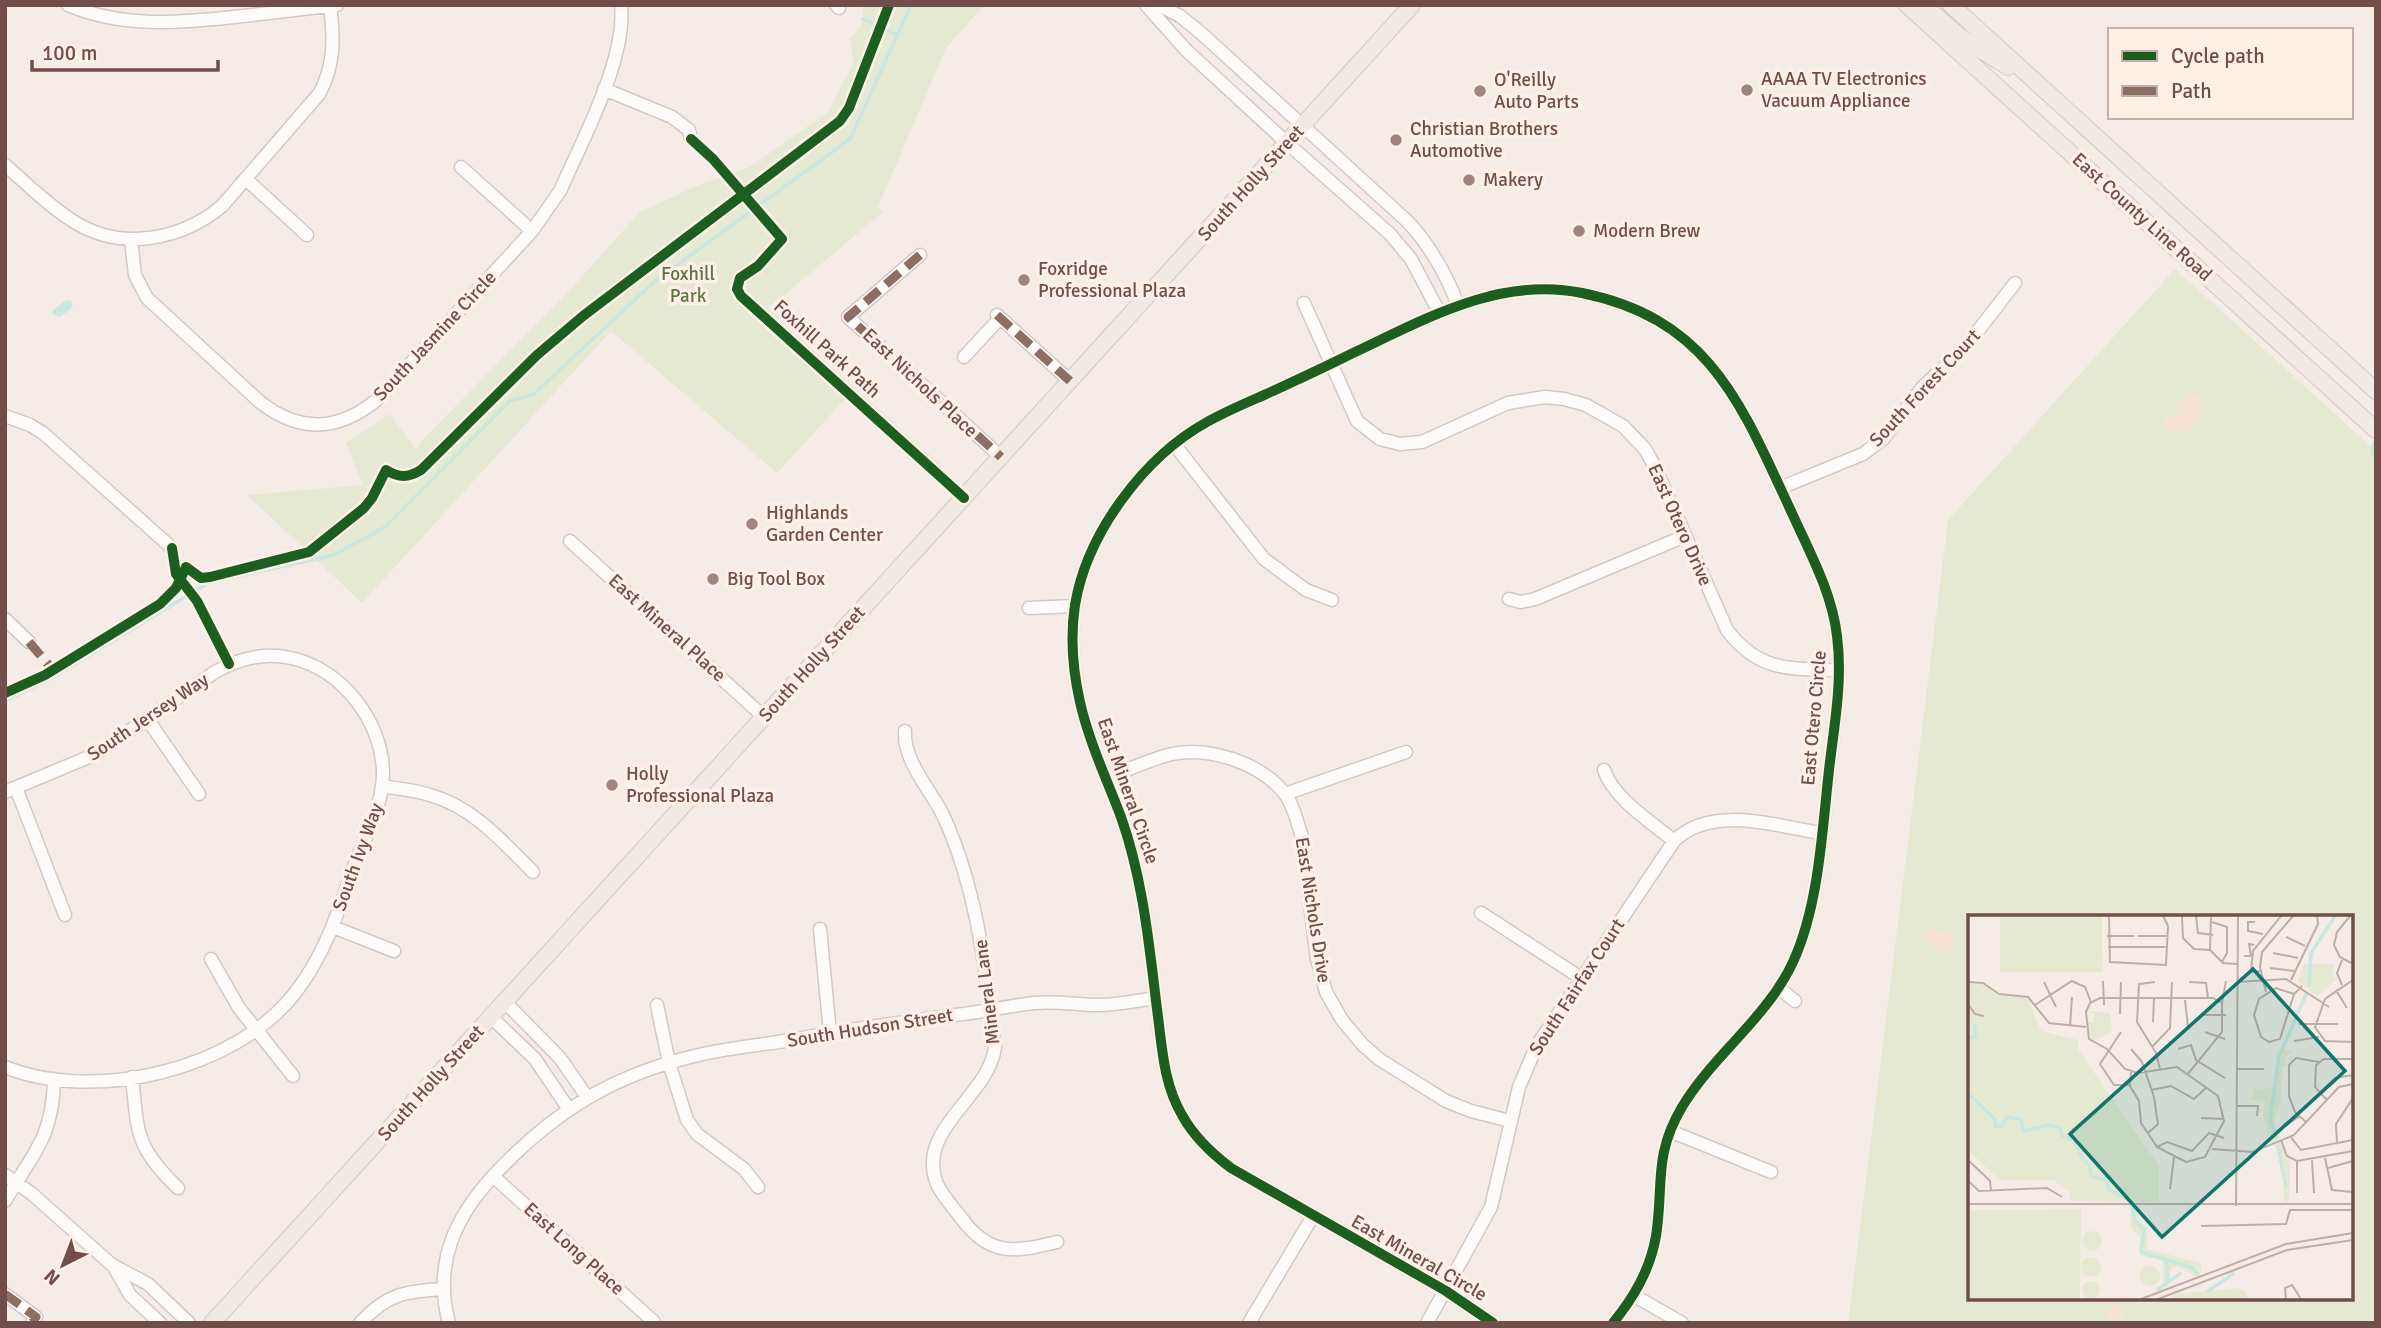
<svg xmlns="http://www.w3.org/2000/svg" width="2381" height="1328" font-family="Signika,sans-serif">
<style>
.green{fill:#e6e9d2;fill-rule:evenodd}
.sand{fill:#f7e4d0}
.water{fill:#cae6e1}
.lines{fill:none;stroke-linecap:round;stroke-linejoin:round}
.stream{stroke:#cae6e1;stroke-width:3.5}
.minor-casing{stroke:#d3c8c5;stroke-width:15}
.major-casing{stroke:#d4c7c4;stroke-width:18}
.minor{stroke:#fefcfb;stroke-width:12}
.major{stroke:#f1e9e4;stroke-width:16}
.quiet{stroke:#8d6e63;stroke-width:9;stroke-dasharray:18 9;stroke-linecap:butt}
.cycleway-casing{stroke:#feefe7;stroke-width:15}
.cycleway{stroke:#1b5e20;stroke-width:10}
.poi-dot{fill:#9f8580;stroke:#feefe7;stroke-width:2.5}
.labels{text-anchor:middle;dominant-baseline:central;stroke-width:7;stroke-linejoin:round;paint-order:stroke}
.poi-label{font-size:19px;fill:#714e49;stroke:#feefe7;text-anchor:start}
.street-label{font-size:19px;fill:#714e49;stroke:#feefe7}
.park-label{font-size:19px;fill:#5e7642;stroke:#feefe7}
.inset-river{fill:none;stroke:#cae6e1;stroke-width:3.5}
.inset-road{fill:none;stroke:#c0ada8;stroke-width:2}
.view{fill:#0f766e;fill-opacity:0.15;stroke:#0f766e;stroke-width:3.5}
.inset-edge{fill:none;stroke:#714e49;stroke-width:3.5}
</style>
<rect width="100%" height="100%" fill="#f5ece7"/>
<path class="green" d="M862 5H984L946 48 878 207 883 212 770 307 794 333 942 466 933 478 845 399 777 473 611 331 362 603 247 495 363 485 346 443 390 414 416 450 426 436 567 293 640 212 703 183 748 168 828 112 853 64 850 38C861 29 866 19 862 5Z
M2175 269 2376 451V1323H1848L1948 520ZM1970 917H2351V1298H1970Z"/>
<path class="sand" d="M2188 395H2197L2200 399 2198 407 2201 413 2198 420 2194 421 2187 431 2168 430 2164 425 2165 420 2170 415 2178 417 2176 407 2180 402 2187 400Z
M1935 928 1941 934 1946 933 1951 935 1955 945 1953 949 1939 953C1934 949 1926 940 1925 934Z
M2108 1313a8 8 0 1 1 16 0a8 8 0 1 1-16 0Z"/>
<path class="water" d="M70 300 73 304 71 309 59 317 52 313 53 310 65 301Z"/>
<g class="lines">
<path class="stream" d="M863 19 897 35
M713 156 749 196 758 202
M2376 439 2372 449 2376 462
M5 701 51 679 208 583 334 555 385 527 510 401 534 394 654 282 850 139 911 5"/>
<g class="minor-casing">
<path id="minor" d="M68 5C123 28 177 23 234 17 269 13 303 9 337 5
M836 5 839 8
M1146 5 1186 50 1287 143 1390 234 1411 259 1439 312
M1159 5 1180 16 1201 33 1407 221C1430 245 1446 274 1458 305
M604 89 672 117 689 130 691 139
M5 165C28 185 50 207 76 223 123 251 181 240 222 206L319 94C335 66 334 37 330 5
M461 167 532 231
M246 179 307 235
M131 240 135 275 147 298 260 402C301 434 340 431 379 398L532 231 560 191C582 141 627 58 621 5
M920 255 848 317 1001 457
M1304 303 1357 421 1380 439 1400 444 1422 442 1508 403 1545 397 1564 399 1586 405 1623 426 1645 449 1654 465 1727 630C1759 672 1790 669 1839 670
M997 315 1070 381
M964 357 1000 318
M5 416 30 425 43 433 172 548
M1174 444 1264 559 1306 590 1332 600
M1780 488 1863 454 1883 439 1922 388 1967 345 2015 283
M570 541 764 717
M1509 599 1521 602 1535 599 1685 536
M1029 608 1075 606
M5 619 29 642
M148 720 199 794
M905 731C903 760 929 788 942 813 977 887 985 967 995 1047 989 1097 915 1129 937 1184 943 1197 954 1208 962 1219 990 1257 1016 1252 1057 1242
M1604 770C1613 798 1651 822 1674 841
M1106 778C1128 770 1150 759 1172 754 1209 746 1261 763 1285 794 1293 805 1297 820 1301 834L1317 959 1326 992 1342 1020 1363 1045 1379 1059 1446 1101 1471 1111 1510 1121
M382 786C398 789 415 790 430 795 473 807 502 841 533 872
M16 788 65 915
M5 792 96 754 215 672C238 659 264 652 291 658 342 669 383 722 383 774 383 805 364 840 353 869 338 913 324 956 295 993 235 1070 95 1103 5 1067
M1285 794 1406 752
M1481 913 1581 978
M333 927 394 951
M820 929 830 1033
M211 959 239 1008 293 1076
M1779 988 1795 1001
M505 1002 560 1058 587 1097
M657 1005 669 1063 687 1120 697 1134 744 1169 758 1187
M491 1017 535 1059 568 1108
M132 1077C138 1133 135 1147 178 1188
M1670 1131 1771 1172
M5 1175 31 1193 112 1265 148 1284 189 1323
M493 1176 654 1322
M5 1201C33 1153 53 1138 54 1079
M113 1265 130 1295 160 1323
M5 1294 36 1317 32 1323
M1633 1295 1682 1323
M360 1323C387 1294 405 1291 444 1289
M449 1323C433 1263 455 1217 495 1174 556 1109 617 1073 703 1054 738 1046 774 1044 808 1037 857 1028 906 1022 955 1015 982 1012 1008 1006 1034 1003 1054 1001 1073 1004 1092 1005 1114 1006 1135 1001 1156 998
M1249 1323 1313 1216
M1427 1323 1491 1207 1519 1087 1536 1047 1674 841C1711 804 1775 826 1821 833
M1493 1323 1446 1291 1231 1168C1211 1153 1194 1137 1182 1115 1163 1083 1162 1045 1157 1009 1149 944 1143 879 1121 817 1107 780 1089 742 1080 702 1073 671 1070 637 1075 605 1087 533 1144 457 1207 422 1228 410 1251 401 1273 391 1299 379 1325 367 1351 354 1424 320 1498 276 1582 293 1710 319 1741 404 1791 511 1809 551 1832 592 1837 636 1843 681 1834 726 1829 770 1822 832 1819 905 1793 962 1767 1018 1714 1054 1682 1107 1653 1156 1664 1185 1656 1236 1650 1270 1634 1297 1613 1323"/>
</g>
<g class="major-casing">
<path id="major" d="M1907 5 2376 430
M1924 5 1959 36 2008 67
M1951 5 2376 391
M212 1323 1412 5"/>
</g>
<use href="#minor" class="minor"/>
<use href="#major" class="major"/>
<path class="quiet" d="M920 255 848 317 1001 457
M997 315 1070 381
M29 642 53 670
M5 1294 36 1317 32 1323"/>
<g class="cycleway-casing">
<path id="cycleway" d="M691 139 713 159 782 239 758 266 740 278 737 289 741 296 964 498
M172 548 176 574 197 601 229 664
M5 693 45 675 160 604 176 588 186 567 201 578 210 577 309 552 364 508 372 498 386 470C399 478 408 478 421 470L537 355 583 316 840 121 849 108 889 5
M1493 1323 1446 1291 1231 1168C1211 1153 1194 1137 1182 1115 1163 1083 1162 1045 1157 1009 1149 944 1143 879 1121 817 1107 780 1089 742 1080 702 1073 671 1070 637 1075 605 1087 533 1144 457 1207 422 1228 410 1251 401 1273 391 1299 379 1325 367 1351 354 1424 320 1498 276 1582 293 1710 319 1741 404 1791 511 1809 551 1832 592 1837 636 1843 681 1834 726 1829 770 1822 832 1819 905 1793 962 1767 1018 1714 1054 1682 1107 1653 1156 1664 1185 1656 1236 1650 1270 1634 1297 1613 1323"/>
</g>
<use href="#cycleway" class="cycleway"/>
</g>
<g class="poi-dot">
<circle cx="1747" cy="90" r="7"/>
<circle cx="1480" cy="91" r="7"/>
<circle cx="1396" cy="140" r="7"/>
<circle cx="1469" cy="180" r="7"/>
<circle cx="1579" cy="231" r="7"/>
<circle cx="1024" cy="280" r="7"/>
<circle cx="752" cy="524" r="7"/>
<circle cx="713" cy="579" r="7"/>
<circle cx="612" cy="785" r="7"/>
</g>
<g class="labels">
<g class="poi-label">
<text x="1761" y="79">AAAA TV Electronics<tspan x="1761" dy="22">Vacuum Appliance</tspan></text>
<text x="1494" y="80">O'Reilly<tspan x="1494" dy="22">Auto Parts</tspan></text>
<text x="1410" y="129">Christian Brothers<tspan x="1410" dy="22">Automotive</tspan></text>
<text x="1483" y="180">Makery</text>
<text x="1593" y="231">Modern Brew</text>
<text x="1038" y="269">Foxridge<tspan x="1038" dy="22">Professional Plaza</tspan></text>
<text x="766" y="513">Highlands<tspan x="766" dy="22">Garden Center</tspan></text>
<text x="727" y="579">Big Tool Box</text>
<text x="626" y="774">Holly<tspan x="626" dy="22">Professional Plaza</tspan></text>
</g>
<g class="street-label">
<text transform="translate(1251 183) rotate(-48)">South Holly Street</text>
<text transform="translate(2142 217) rotate(42)">East County Line Road</text>
<text transform="translate(435 336) rotate(-47)">South Jasmine Circle</text>
<text transform="translate(827 349) rotate(42)">Foxhill Park Path</text>
<text transform="translate(920 383) rotate(43)">East Nichols Place</text>
<text transform="translate(1925 388) rotate(-47)">South Forest Court</text>
<text transform="translate(1680 525) rotate(66)">East Otero Drive</text>
<text transform="translate(667 628) rotate(42)">East Mineral Place</text>
<text transform="translate(812 664) rotate(-48)">South Holly Street</text>
<text transform="translate(148 717) rotate(-34)">South Jersey Way</text>
<text transform="translate(1814 718) rotate(-85)">East Otero Circle</text>
<text transform="translate(1128 791) rotate(71)">East Mineral Circle</text>
<text transform="translate(358 857) rotate(-70)">South Ivy Way</text>
<text transform="translate(1313 910) rotate(81)">East Nichols Drive</text>
<text transform="translate(1577 987) rotate(-57)">South Fairfax Court</text>
<text transform="translate(987 992) rotate(-97)">Mineral Lane</text>
<text transform="translate(870 1028) rotate(-9)">South Hudson Street</text>
<text transform="translate(431 1083) rotate(-48)">South Holly Street</text>
<text transform="translate(574 1249) rotate(42)">East Long Place</text>
<text transform="translate(1419 1258) rotate(30)">East Mineral Circle</text>
</g>
<g class="park-label">
<text x="688" y="274">Foxhill<tspan x="688" dy="22">Park</tspan></text>
</g>
</g>
<g transform="translate(1968 915)">
<rect width="385" height="385" fill="#f5ece7"/>
<path d="M32 1H134L135 57H32ZM336 49H367L364 60 369 64 350 81 330 66ZM0 69H15L29 80 60 84 73 116 110 125V134L191 251V287L102 286V278L85 265H31L0 235ZM120 96 142 98 144 117 124 126 119 107H126V99ZM308 135H324L316 144 319 151H314L313 184 306 205 313 223 301 228 295 201 297 186 272 184H284L285 174 307 173ZM312 227 322 245 321 286H316V260L306 229ZM163 293 170 294V304L179 313V334L233 348V357L225 361 212 352H204L202 364 195 368 194 345 173 341 172 322 162 312ZM113 294 112 384H0V295ZM114 326a10 10 0 1 1 20 0a10 10 0 1 1-20 0ZM113 352a10 10 0 1 1 20 0a10 10 0 1 1-20 0ZM172 361a10 10 0 1 1 20 0a10 10 0 1 1-20 0ZM114 375a9 9 0 1 1 18 0a9 9 0 1 1-18 0ZM269 373 278 377 280 384H198L210 379Z" fill="#e6e9d2"/>
<path class="inset-river" d="M341 72 343 38 367 1M0 123 8 122 6 108M0 178 27 204V211H34L39 202 53 204 56 216 80 210 92 213 94 221 104 224M105 225 115 245M309 225 302 205 311 142 339 77M310 230 318 273M116 246 122 250 123 261 138 265 141 274M141 275 163 286 167 306 176 315 173 337 225 353 230 361M199 366V344M189 375 213 358M239 377 266 358"/>
<path class="inset-road" d="M141 1 142 47 198 50 200 11 195 1M214 1 215 23 226 34 242 35M228 1 230 18 245 20M382 1 369 17 366 30 372 42 385 49M244 7 259 12V38L254 47M287 7H280V16L295 19M139 21H166M170 21H200M318 22 337 31M140 32H200M242 35 243 1M242 35 255 48 269 49M305 38 330 43M276 41H283L281 29 286 30M302 53 326 56M293 56 283 57 285 36 313 1M323 65 350 9 349 1M385 65 357 84 347 112 357 126 385 127M135 66 136 90M0 67 15 68 31 79 60 82 81 108 118 112M76 67 88 92M187 67 171 69 169 107 188 138 192 154M221 67 238 68 240 83M269 67 318 64 361 92M374 70 369 58 374 45M368 75 379 93M298 77 292 52 294 37 325 1M217 85 220 112M254 88 258 66M0 89 7 99 16 101M67 90 104 66 117 72 123 87M152 99 153 67M235 100H258M185 107 186 84M331 109H370M102 112 104 82M153 117 132 149 146 170H162M237 117 257 124M293 122 301 127 312 124 326 79 334 71M293 122 286 100 291 84 308 73 326 79M326 126 351 122M184 132 202 113 204 67M163 134 174 147 186 182 190 209 180 218M210 134 223 130 228 145 257 163M269 154H296M163 157 162 171 171 186 173 208 189 232 218 247 237 242 256 206 250 181 209 152 170 158 157 154 139 134 121 124 118 97 122 88 132 83H245L254 88M219 160 254 117V88M183 175 203 171 226 184 238 173M359 185 347 172 348 150 356 144H385M342 187 367 163 385 160M269 191H290L289 201M233 203 256 204M339 208 327 197 321 181V150L328 143 351 147M312 214 332 201M322 221 333 235 385 225M313 225 319 241 329 246 385 236M369 227 368 209 385 183M189 232 199 227 224 236 241 218 256 223M244 234 285 237 326 220 371 172 385 169M357 243 364 275 385 277M0 245 22 266 23 276M344 245 346 278M360 253 385 246M0 266 11 276 79 273 94 282M202 274 206 242M329 278V246M0 289H385M268 291 270 1M233 311 318 309 322 295H385M173 384 318 329 385 318M190 384 319 335 385 325M318 384 317 373 324 370 333 384"/>
<path class="view" d="M285 54 377 156 194 322 102 219Z"/>
<rect width="385" height="385" class="inset-edge"/>
</g>
<rect width="2381" height="1328" fill="none" stroke="#714e49" stroke-width="14"/>
<rect x="2108" y="28" width="245" height="91" fill="#feefe7" stroke="#c6afa8" stroke-width="2"/>
<rect x="2122" y="51" width="35" height="10" fill="#1b5e20" stroke="#c6afa8" stroke-width="2"/>
<text x="2171" y="63" font-size="21" fill="#714e49">Cycle path</text>
<rect x="2122" y="86" width="35" height="10" fill="#8d6e63" stroke="#c6afa8" stroke-width="2"/>
<text x="2171" y="98" font-size="21" fill="#714e49">Path</text>
<g transform="translate(63 1265) rotate(222)" stroke="#feefe7" stroke-width="5" paint-order="stroke">
<path d="M0-5L12 26L0 18L-12 26Z" fill="#714e49"/>
<text y="-10" font-size="19" font-weight="bold" text-anchor="middle" fill="#714e49">N</text>
</g>
<path d="M32 60v10h186v-10" fill="none" stroke="#714e49" stroke-width="3.5"/>
<text x="42" y="60" font-size="21" fill="#714e49" stroke="#feefe7" stroke-width="5" paint-order="stroke">100 m</text>
</svg>
